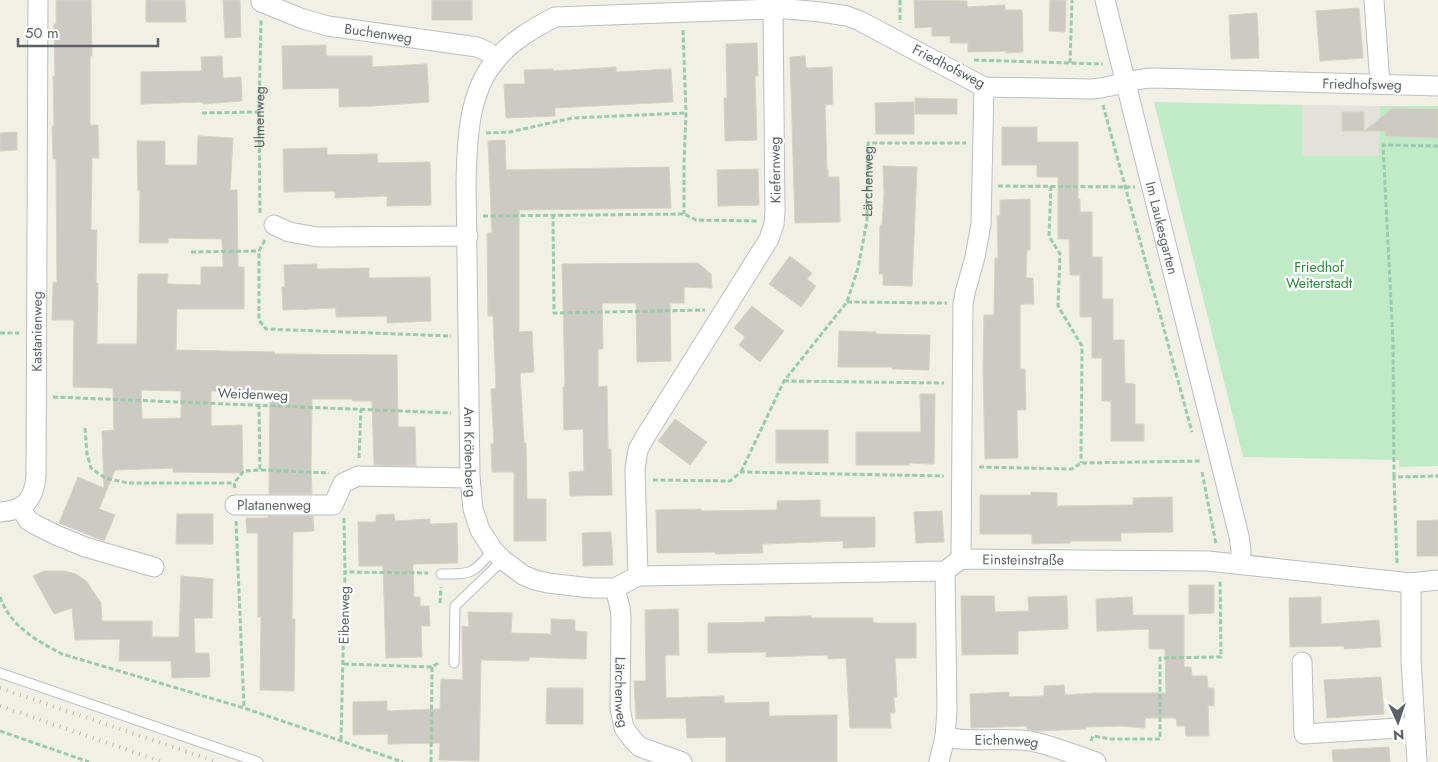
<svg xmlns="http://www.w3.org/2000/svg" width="1438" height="762" font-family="Jost,sans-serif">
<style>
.industrial{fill:#e2e1da}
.green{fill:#c1eac6}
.building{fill:#cccac3;stroke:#d6d2c4;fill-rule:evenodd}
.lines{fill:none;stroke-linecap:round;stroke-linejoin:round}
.service-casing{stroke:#babdc2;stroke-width:11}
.minor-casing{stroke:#babdc2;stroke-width:21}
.path{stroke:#9acbad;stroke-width:3;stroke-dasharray:5 2.5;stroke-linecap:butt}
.service{stroke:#fff;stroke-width:9}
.minor{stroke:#fff;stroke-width:19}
.rail{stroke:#b7b8b8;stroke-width:4;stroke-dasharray:1 6;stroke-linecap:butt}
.labels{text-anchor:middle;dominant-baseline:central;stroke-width:4.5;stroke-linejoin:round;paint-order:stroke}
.street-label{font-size:14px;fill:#5d6167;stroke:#fff}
.park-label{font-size:14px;fill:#2f853c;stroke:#fff}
</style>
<rect width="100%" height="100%" fill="#f1f0e6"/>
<path class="industrial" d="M1302 105 1380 106 1379 156H1302Z"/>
<path class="green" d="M1154 102 1302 105V156H1379L1380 106H1438V466L1399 467V460L1243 457Z"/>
<path class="building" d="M56 0H91L92 56H90V125H98L99 158H92L91 230H97L96 283H98L97 344H137L138 274H168L167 284 201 285V267H223L222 239 168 238V243H139L140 191H138L137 141H165V165H197L198 136 233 138 230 190H237L238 267H244V309H177L176 350 274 352 275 354 397 355 398 427H415L416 466 374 465 372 401H353L352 399H312L311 467 312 494H269L270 393 211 391V426L242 425 243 473 173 472V468L115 470 99 509 115 515 104 541 59 523 78 477 104 488 102 431 114 430 113 388 73 387 74 320H52L53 282 57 283 56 159H53L52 126H54L53 76H55L54 24H56ZM141 390 181 391V418L142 419Z
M146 0H185L186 22H146Z
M223 0H240L241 37 225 38Z
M432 0H472V20H432Z
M914 0 967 1V7L1005 5V10H1022L1023 52 1006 53V51L968 52V43H950V36H932V27L915 28Z
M1050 0H1066L1065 32 1049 31Z
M1359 8 1363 58 1320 61 1316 11Z
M1257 13 1259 58 1231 59 1229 15Z
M757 43 758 76H755L757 140 725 141 724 98H727L726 44Z
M326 45V56H372V67L427 64 429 102 373 106 339 107V88L283 89 282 46Z
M222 56 223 78 241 77 242 101 203 104V102L141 104V72L202 71 201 57Z
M805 56 806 68 832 67 833 104 825 105 827 169H828V177H839L840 222 795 223 790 57Z
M616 67V72L671 69 673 102 555 108V116L506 118 504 84H525L524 70 553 69V71Z
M915 98 957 99V114H915Z
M914 102V134H876L875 103Z
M1393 108 1438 109V138L1385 136V131H1364Z
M1342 112H1364V131H1342Z
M1002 127H1037V142H1078V199H1080V212H1092V257H1102V299H1113V340H1124L1125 383 1135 384V424H1144V441H1111V401H1102V358H1092V317H1080V275H1070L1069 239H1058V177H1037V165H1002Z
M17 132V150L0 151V133Z
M505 140 506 170 669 167 671 208 519 210V332L532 331 534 372 520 373 524 443H526L527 499H546V541H514V472H492L491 444H494L491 389 496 388 493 316H488L487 233H492L488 141Z
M327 148V155L377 154 378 163 430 162 431 205 387 206V196L335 198V191L284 192 283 149Z
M883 166 917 167 912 286 883 285V274H879L880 225H882L884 194Z
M758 169 759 205 718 206 717 170Z
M1030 199V250H1027L1026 278H1033L1034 304H1020V369H1025L1026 410H1017L1018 458 985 459 983 369 984 315H994L995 258H998L997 216H1000V200Z
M790 256 812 273 807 279 816 286 801 307 769 284Z
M698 263 711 274 712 288 684 287V303H670L671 361 637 362 636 303H602L603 349H598V387L607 386 608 449H611L612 495 570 496 569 472 584 471 583 429 564 430 563 387H565L562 264Z
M317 264V269L369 268V278L430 277 431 321 387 323V316L336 317V308L283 310 282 287 285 286 284 265Z
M752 306 784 331 760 362 739 345 745 337 734 328Z
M839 331 876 332V334L930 335 929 370 892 369V367H838Z
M920 394H935L934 464 909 463V465H856V432H921Z
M675 419 707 442 690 465 658 441Z
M776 430H828V463H776Z
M1031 492 1057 493V506L1133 505V498L1172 497 1173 532 1121 533V541H1070V543L1032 544V534H980V495H1031Z
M820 500V517H875V547L843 548V541L762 544 763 553 715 554V552L657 553 656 510 701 509V511L777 510V501Z
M942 511 944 542 916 543 914 512Z
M177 514H213V544H176Z
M394 514 395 521 430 519V524L457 523 458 563 414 564 413 565 414 597H420V606H429L430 626H421L422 657 386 658 383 566H359L358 522H376V515Z
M268 516H313L314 531 293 532 292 619H295L294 691 260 690 261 617H258V533H247L246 518H268Z
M1438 520V556H1417V521Z
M611 532 613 565 583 566 582 533Z
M44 571H64L76 574 87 582 101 603 102 621H152V637H179L181 576 213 579 212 618H194L195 653H209L210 677 172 678 171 661H119L120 639 75 640 72 608 54 614 33 576Z
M1189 585H1214V613L1189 614Z
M961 596H994L995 612 1029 611 1028 597 1067 596 1068 629 1018 631V654L962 655Z
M1132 597 1133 615H1184V667H1191L1192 676H1207L1208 688H1214V706L1208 705 1209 736H1186L1185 726H1177L1176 718H1145V728L1120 726 1086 727V729L1036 731 1027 729V726L971 728 970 694 1009 692V697L1044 696V686L1064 685 1065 695 1095 693H1166L1165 649H1149V629L1097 631 1096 599Z
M1321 597V624L1379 620 1381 647 1344 649V646L1290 647 1289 598Z
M678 609 679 655H665L666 698 724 696V703L769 702V716L837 715V762H726V737L687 738 686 718 636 719 634 681H646L645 610Z
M468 612 512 613 511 633 551 634V619L575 620V631L587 632 586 659 529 657V661L481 660 479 761 439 760 440 743 388 744V734L353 735V702L387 701V711L440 709 441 679 463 680 462 626 469 627Z
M811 616V618H873V623H916V658H895L897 697H894L895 713H890L891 728H850L846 658 828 659V655L766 657V652L708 653V623L765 622V617Z
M1381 677 1384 714 1327 718 1324 680Z
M547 688H583V724H546Z
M1389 747 1390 762H1333L1332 750Z"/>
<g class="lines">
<g class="service-casing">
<path id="service" d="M441 574C474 574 472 574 493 550
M454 663 455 606 503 560
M0 673 258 762"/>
</g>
<g class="minor-casing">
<g id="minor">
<path id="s3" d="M1105 0 1239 536 1241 551 1240 564"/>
<path d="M1374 0 1380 84"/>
<path id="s4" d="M261 2 303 19 328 26 477 47 488 52 496 60"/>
<path id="s5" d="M1438 86 1154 78C1132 78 1113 88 1091 89L984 87 860 21 847 16 821 12 788 9H773L555 17C534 28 511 41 496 60 468 92 467 142 466 182L470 478 473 509 480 530 493 550 503 560 523 575 535 580 548 583 591 588H615L638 576 945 571 961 559 1208 561 1411 583 1438 580"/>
<path d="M274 225 289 232 318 237 468 236"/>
<path id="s6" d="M235 505H333L343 483 358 476 470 478"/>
<path d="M20 507 28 520 34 524 56 535 85 547 154 567"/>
<path id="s7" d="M0 512C24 511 34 500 36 476L38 0"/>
<path d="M961 559 963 304 965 293 975 257 981 224 984 87"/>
<path d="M638 576 635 469 638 450 645 437 769 239 774 224 775 212 773 9"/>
<path d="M1411 583V659L1417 762"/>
<path id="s8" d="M615 588 620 608 621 617 620 708 624 728 633 740 640 747 682 762"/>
<path d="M1302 662 1304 734 1414 727"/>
<path id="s9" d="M945 737C973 743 1001 737 1030 741 1052 745 1075 755 1096 762"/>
<path d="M939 762 945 737 947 710 945 571"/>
</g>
</g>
<g class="path">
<path d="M900 0V23"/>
<path d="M683 30 686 113 684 162V214"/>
<path d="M974 60 1103 64"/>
<path d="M1070 63 1072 0"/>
<path d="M1103 105 1192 432"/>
<path d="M202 113 259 112"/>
<path d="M486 133 510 132 572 118 686 113"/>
<path d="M998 186 1135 187"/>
<path d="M1051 186 1049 236 1060 254 1058 306 1082 346 1081 463"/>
<path id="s1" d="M260 213 259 112 261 20"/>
<path d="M553 214 554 313 705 310"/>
<path d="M483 216 684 214 696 220 758 221"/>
<path d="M265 240 259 251V320L266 329 451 336"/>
<path d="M191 252 259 251"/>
<path d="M847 302 947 303"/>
<path d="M0 333H19"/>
<path d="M784 381 944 383"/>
<path d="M53 397 451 413"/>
<path d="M85 428 87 454 91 468 105 478 128 483H234"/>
<path d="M359 458 361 409"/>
<path d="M979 467 1072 469 1081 463 1201 461"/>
<path d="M261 470 329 473"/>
<path id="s2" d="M741 472 784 381 847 302 858 268 867 221 868 143H966"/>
<path d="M1202 472 1216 544"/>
<path d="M1394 477 1393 341 1383 145 1438 146"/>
<path d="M653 480 730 481 741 472 944 476"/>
<path d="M235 488 234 483 244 471 260 470 259 406"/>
<path d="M344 518 345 572"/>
<path d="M236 521 244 708"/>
<path d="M1397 563 1394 477 1438 476"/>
<path d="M0 597C11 627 36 640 62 654L244 708 403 762"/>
<path d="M440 603 441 587"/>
<path d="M344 664 432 667 440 662"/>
<path d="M0 731 89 762"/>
<path d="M341 740 345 572 428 573"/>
<path d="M1091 741 1093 736 1111 739H1160V658L1221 657 1220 580"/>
<path d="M431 762 432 667"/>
</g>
<use href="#service" class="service"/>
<use href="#minor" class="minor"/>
<path class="rail" d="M0 688 217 762
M0 706 163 762"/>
</g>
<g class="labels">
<g class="street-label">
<text stroke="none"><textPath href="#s4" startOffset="122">Buchenweg</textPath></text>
<text transform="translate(949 66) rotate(27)">Friedhofsweg</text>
<text transform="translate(1362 84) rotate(1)">Friedhofsweg</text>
<text stroke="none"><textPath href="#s1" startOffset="96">Ulmenweg</textPath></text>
<text transform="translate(775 170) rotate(-91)">Kiefernweg</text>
<text stroke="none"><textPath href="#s2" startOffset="325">Lärchenweg</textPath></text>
<text stroke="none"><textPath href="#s3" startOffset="235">Im Laukesgarten</textPath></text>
<text stroke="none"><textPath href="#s7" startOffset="202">Kastanienweg</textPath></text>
<text transform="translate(253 394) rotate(2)">Weidenweg</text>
<text stroke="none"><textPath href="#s5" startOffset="1374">Am Krötenberg</textPath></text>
<text stroke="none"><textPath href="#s6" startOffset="39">Platanenweg</textPath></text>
<text stroke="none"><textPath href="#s5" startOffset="2025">Einsteinstraße</textPath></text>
<text transform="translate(344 615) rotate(-89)">Eibenweg</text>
<text stroke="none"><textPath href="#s8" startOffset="105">Lärchenweg</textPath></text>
<text stroke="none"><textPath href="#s9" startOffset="62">Eichenweg</textPath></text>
</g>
<g class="park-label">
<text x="1319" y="267">Friedhof<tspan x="1319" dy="16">Weiterstadt</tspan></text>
</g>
</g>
<g transform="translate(1398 722) rotate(177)" stroke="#ffffff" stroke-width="4" paint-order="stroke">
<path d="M0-4L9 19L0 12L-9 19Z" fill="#5d6167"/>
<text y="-8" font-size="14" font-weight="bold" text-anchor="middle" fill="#5d6167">N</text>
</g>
<path d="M18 38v8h140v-8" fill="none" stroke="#5d6167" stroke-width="2.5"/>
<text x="25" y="38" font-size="15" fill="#5d6167" stroke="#ffffff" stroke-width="4" paint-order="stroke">50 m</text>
</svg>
